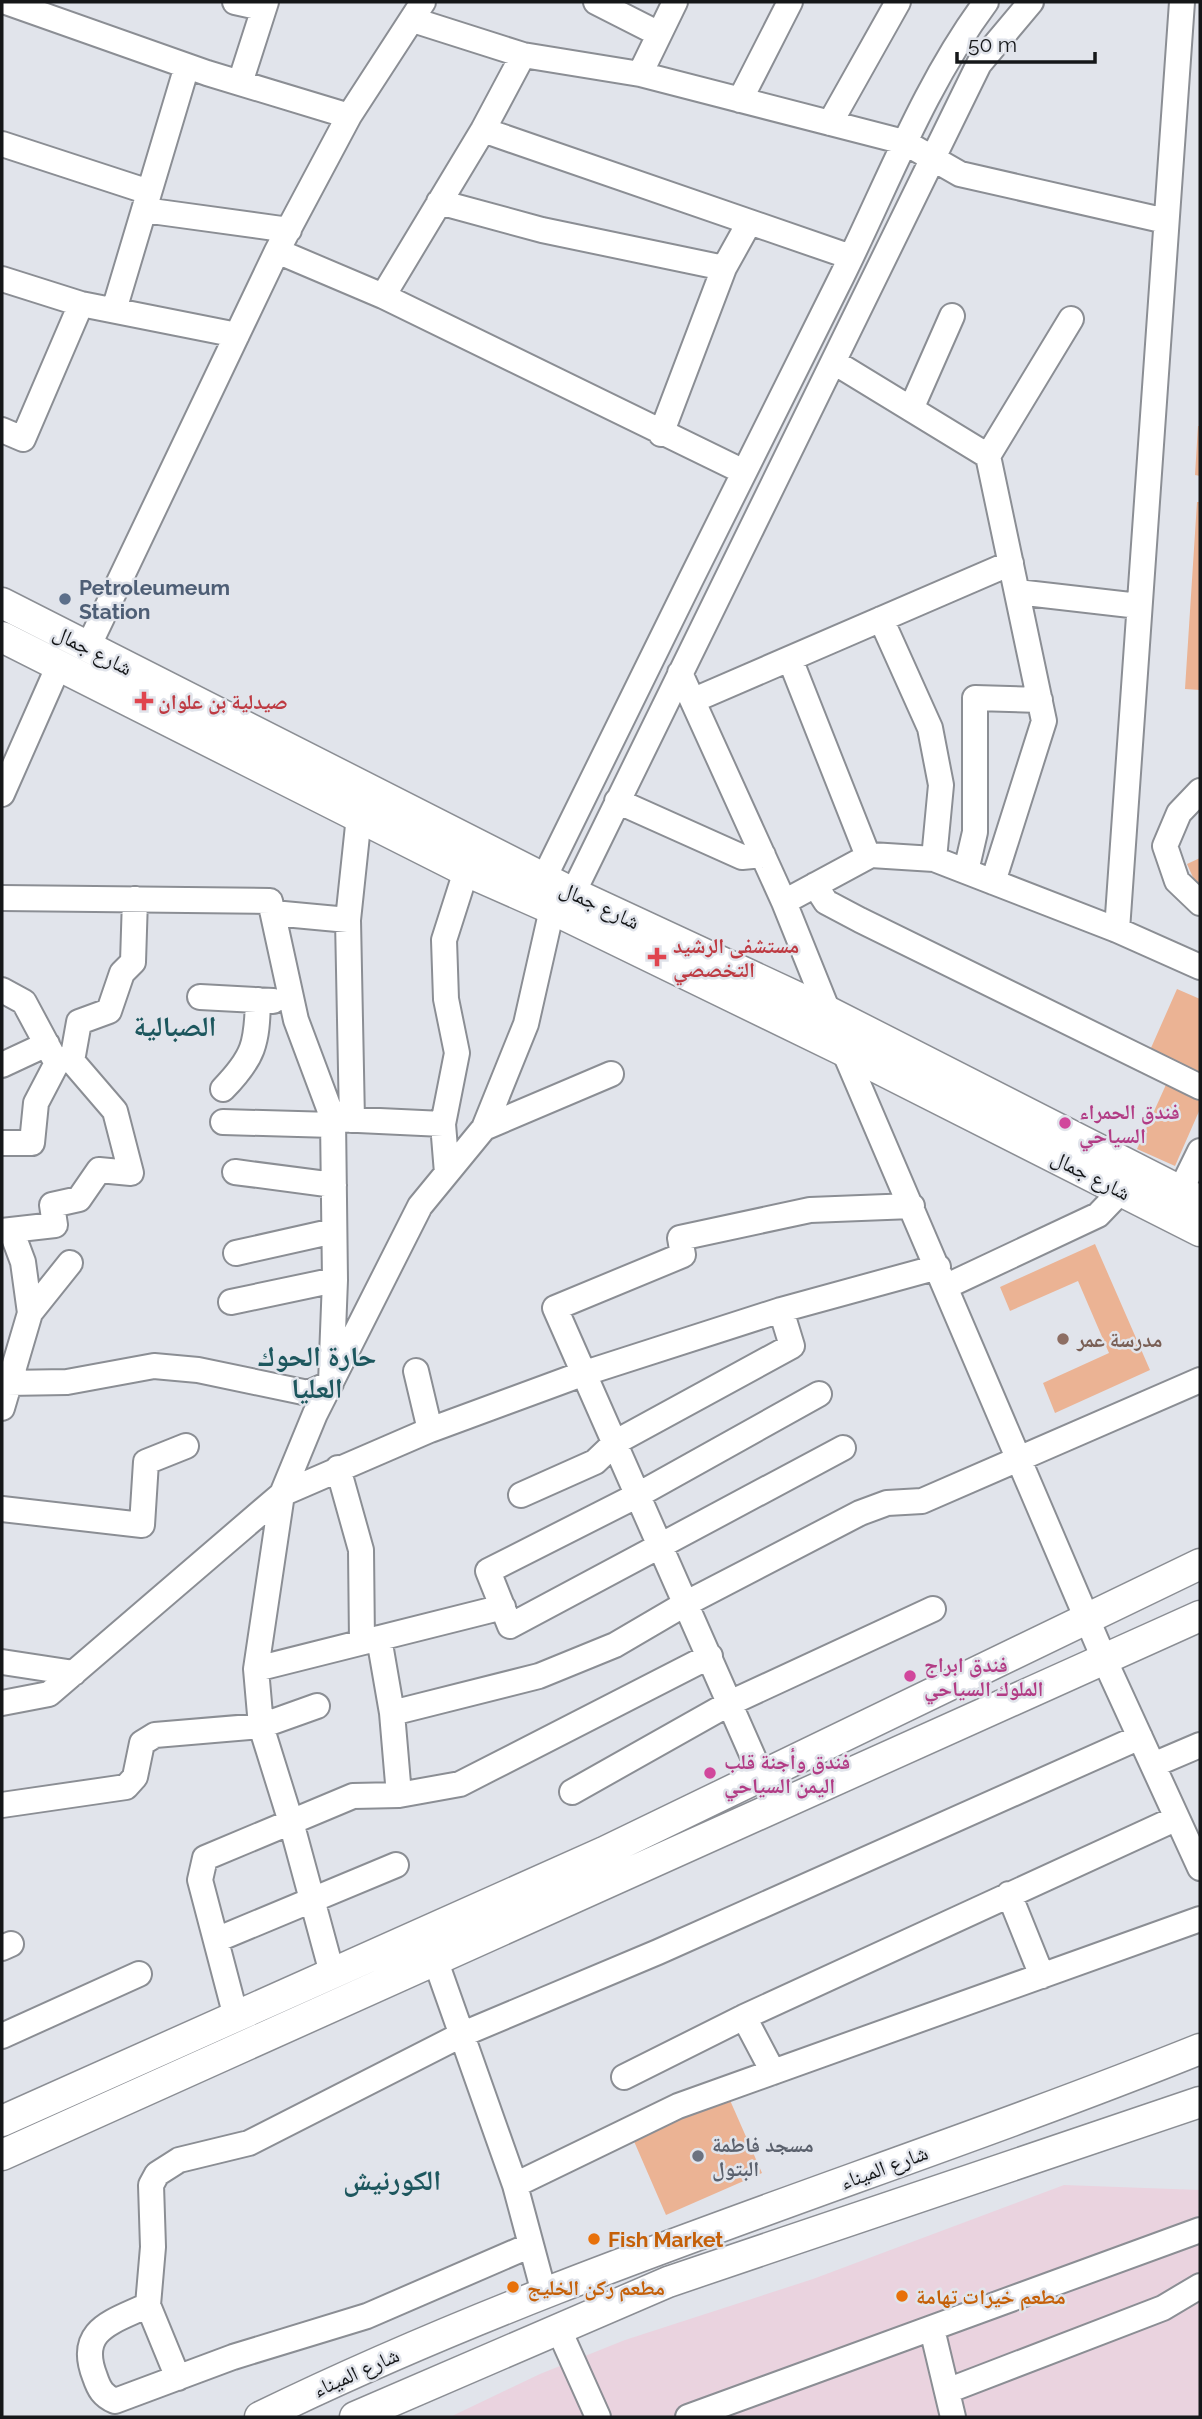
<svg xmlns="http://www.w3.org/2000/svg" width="1202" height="2419" font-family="Raleway,'Noto Naskh Arabic',sans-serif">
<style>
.industrial{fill:#ead3df}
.building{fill:#ebb394}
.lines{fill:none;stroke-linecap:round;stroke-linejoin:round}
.minor-casing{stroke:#8b8e94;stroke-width:28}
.major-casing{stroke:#8b8e94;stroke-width:33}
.minor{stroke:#fff;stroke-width:24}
.major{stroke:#fff;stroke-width:30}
.service-dot{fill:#5c6f8a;stroke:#e1e4eb;stroke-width:2.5}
.health-dot{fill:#e0444e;stroke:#e1e4eb;stroke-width:2.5}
.hotel-dot{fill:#d1479c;stroke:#e1e4eb;stroke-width:2.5}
.education-dot{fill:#8d6e63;stroke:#e1e4eb;stroke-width:2.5}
.worship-dot{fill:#6b7280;stroke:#e1e4eb;stroke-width:2.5}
.food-dot{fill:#e8710a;stroke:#e1e4eb;stroke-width:2.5}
.labels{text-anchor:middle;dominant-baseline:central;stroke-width:5;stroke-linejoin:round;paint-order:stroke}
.service-label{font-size:21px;font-weight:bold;fill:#4e5e75;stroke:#e1e4eb;text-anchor:start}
.street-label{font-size:21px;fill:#151719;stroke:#e1e4eb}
.health-label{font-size:21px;font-weight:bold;fill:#be3a42;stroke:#e1e4eb;text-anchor:start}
.hotel-label{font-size:21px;font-weight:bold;fill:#b23c85;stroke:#e1e4eb;text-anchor:start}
.education-label{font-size:21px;font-weight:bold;fill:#785e54;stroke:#e1e4eb;text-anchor:start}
.worship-label{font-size:21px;font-weight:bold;fill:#5b616d;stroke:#e1e4eb;text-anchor:start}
.food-label{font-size:21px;font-weight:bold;fill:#c56008;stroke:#e1e4eb;text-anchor:start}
.district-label{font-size:28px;font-weight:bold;fill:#1d575e;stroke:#e1e4eb}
</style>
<rect width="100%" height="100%" fill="#e1e4eb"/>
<path class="industrial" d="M1064 2185 1200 2190V2417H450L540 2374 625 2340 813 2279Z"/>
<path class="building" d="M1198 426H1200V476L1195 475Z
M1197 502H1200V690L1185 689Z
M1200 858V893L1187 864Z
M1177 989 1200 999V1080L1147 1057Z
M1169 1078 1200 1092V1109L1175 1166 1137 1149Z
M1095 1244 1150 1370 1055 1413 1043 1383 1109 1353 1078 1281 1010 1311 1000 1287Z
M729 2098 762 2173 666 2215 633 2139Z"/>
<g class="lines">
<g class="minor-casing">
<path id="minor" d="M6 2 207 73 349 116
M235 2 262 8
M596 2 659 34
M413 20 523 55 640 74 904 142 960 174 1166 221
M640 74 675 2
M240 83 266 2
M740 100 790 2
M830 123 898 2
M483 130 851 257
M2 144 149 192
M439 202 542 230 724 268
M144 210 289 230
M277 251 383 296 744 472
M2 279 81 304 237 335
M383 296 483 130 523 55
M114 310 187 66
M834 362 988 456
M911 409 952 316
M2 430 23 439 81 304
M661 434 724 268 749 223
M1017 592 1139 606
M881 619 930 728 941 785 934 859
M88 647 277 251 349 116 423 2
M790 659 868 856
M680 673 784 902 844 1051 1105 1661 1200 1868
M694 700 1011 563
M1200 791 1179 813 1165 846 1177 881 1200 903
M2 794 59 665
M617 801 742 857 763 855
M966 871 975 832V698L1040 700
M544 878C641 680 738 483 837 286 885 191 922 88 986 2
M993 882 1044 721 988 456 1071 319
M815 885 826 902 860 920 1200 1087
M573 893 979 64 1031 2
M2 898 270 901 296 1020 333 1119 335 1280 331 1383 308 1393 198 1370 154 1366 67 1382 7 1383
M784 902 871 855 934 859 1117 930 1200 967
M273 913 348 920
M1117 930 1182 2
M2 990 24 1002 54 1058 72 1061
M200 997 273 1001
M2 1065 47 1044
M223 1089C254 1057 257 1044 258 1000
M337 1119 443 1124
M352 1120 348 920 359 816
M223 1122 333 1125
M484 1128 526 1024 552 909
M2 1143H32L36 1103 59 1059
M235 1172 334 1185
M447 1173 443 1124 457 1053 446 999 444 940 466 871
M1172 1208 1200 1151
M11 1230 23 1262 30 1313
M2 1231 55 1225 52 1205 79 1199 99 1170 131 1173 115 1111 72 1061 79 1022 109 1011 122 973 133 962 135 899
M236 1253 334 1231
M947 1286 1098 1215 1121 1191
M231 1302 335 1280
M416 1371 430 1430
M819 1394 638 1495 488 1571 510 1626 843 1448
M2 1408 30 1313 70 1263
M338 1468 361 1550 362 1642
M521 1495 595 1462 616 1442 792 1346 781 1310
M2 1509 142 1525 146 1462 186 1446
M379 1638 392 1713 399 1795
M2 1662 74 1673
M256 1669 503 1607
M2 1703 49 1694 282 1494 430 1430 582 1374 781 1310 938 1267
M392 1713 539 1676 615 1645 685 1604 860 1513 887 1503 922 1501 1200 1380
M1153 1765 1200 1745
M761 1775 555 1308 683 1255 680 1238 810 1210 912 1206
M572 1792 730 1703 933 1609
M2 1805 126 1787 135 1777 142 1743 155 1735 261 1726 317 1706
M1009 1894 1042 1976
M216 1940 396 1865
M430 1945 515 2185 544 2293
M2 1948 11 1944
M332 1973 291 1822 261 1726 256 1669 282 1494 315 1414 420 1206 484 1128 611 1074
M236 2017 200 1880 205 1858 353 1796 399 1795 460 1784 710 1656
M744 2017 773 2072
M2 2036 139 1974
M624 2077 744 2017 1177 1818
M515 2185 678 2106 1200 1919
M148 2305C113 2322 76 2329 95 2377 99 2389 103 2396 115 2401L233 2357 367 2316 531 2245
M932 2329 953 2417
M559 2330 598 2417
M178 2378 148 2305 153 2247 151 2185 157 2174 179 2160 249 2143 463 2034 658 1952 1140 1737
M947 2391 1163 2308 1200 2286
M688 2417 1200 2230"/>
</g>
<g class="major-casing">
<path id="major" d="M2 603 573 893 829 1012 1200 1201
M2 637 466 871 552 909 844 1051 1200 1231
M2 2121 604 1852 1200 1564
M2 2155 1200 1616
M260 2417C563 2269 888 2174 1200 2049
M355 2417 668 2282 1200 2102"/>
</g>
<use href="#minor" class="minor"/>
<use href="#major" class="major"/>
</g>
<circle class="service-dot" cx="65" cy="599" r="7"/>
<g class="health-dot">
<path d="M140.5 690.5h7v7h7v7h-7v7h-7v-7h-7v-7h7z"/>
<path d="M653.5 946.5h7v7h7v7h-7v7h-7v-7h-7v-7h7z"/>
</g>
<g class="hotel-dot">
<circle cx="1065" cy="1123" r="7"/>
<circle cx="910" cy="1676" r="7"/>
<circle cx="710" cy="1773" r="7"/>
</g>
<circle class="education-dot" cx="1063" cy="1339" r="7"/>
<circle class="worship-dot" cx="698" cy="2156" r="7"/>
<g class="food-dot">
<circle cx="594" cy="2239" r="7"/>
<circle cx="513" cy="2287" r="7"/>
<circle cx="902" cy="2296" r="7"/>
</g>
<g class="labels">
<g class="service-label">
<text x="79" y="587">Petroleumeum<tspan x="79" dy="24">Station</tspan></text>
</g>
<g class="street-label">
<text transform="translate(93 650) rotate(27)">شارع جمال</text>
<text transform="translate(600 905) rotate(25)">شارع جمال</text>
<text transform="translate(1091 1175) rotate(27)">شارع جمال</text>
<text transform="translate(884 2167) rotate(-20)">شارع الميناء</text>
<text transform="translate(356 2372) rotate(-24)">شارع الميناء</text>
</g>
<g class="health-label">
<text x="158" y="701">صيدلية بن علوان</text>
<text x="673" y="945">مستشفى الرشيد<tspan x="673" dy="24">التخصصي</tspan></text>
</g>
<g class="hotel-label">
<text x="1079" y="1111">فندق الحمراء<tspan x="1079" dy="24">السياحي</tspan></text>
<text x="924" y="1664">فندق ابراج<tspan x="924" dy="24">الملوك السياحي</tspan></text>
<text x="724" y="1761">فندق وأجنة قلب<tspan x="724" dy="24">اليمن السياحي</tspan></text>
</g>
<g class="education-label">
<text x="1077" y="1339">مدرسة عمر</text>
</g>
<g class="worship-label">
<text x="712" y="2144">مسجد فاطمة<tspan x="712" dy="24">البتول</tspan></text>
</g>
<g class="food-label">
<text x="608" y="2239">Fish Market</text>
<text x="527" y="2287">مطعم ركن الخليج</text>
<text x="916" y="2296">مطعم خيرات تهامة</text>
</g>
<g class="district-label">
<text x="175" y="1026">الصبالية</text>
<text x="317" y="1356">حارة الحوك<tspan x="317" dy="32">العليا</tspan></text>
<text x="392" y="2180">الكورنيش</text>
</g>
</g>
<rect width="1202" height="2419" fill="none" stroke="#151719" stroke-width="7"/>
<path d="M957 52v10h138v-10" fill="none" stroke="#151719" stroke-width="3.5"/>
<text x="968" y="52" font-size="21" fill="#151719" stroke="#e1e4eb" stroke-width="5" paint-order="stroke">50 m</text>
</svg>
